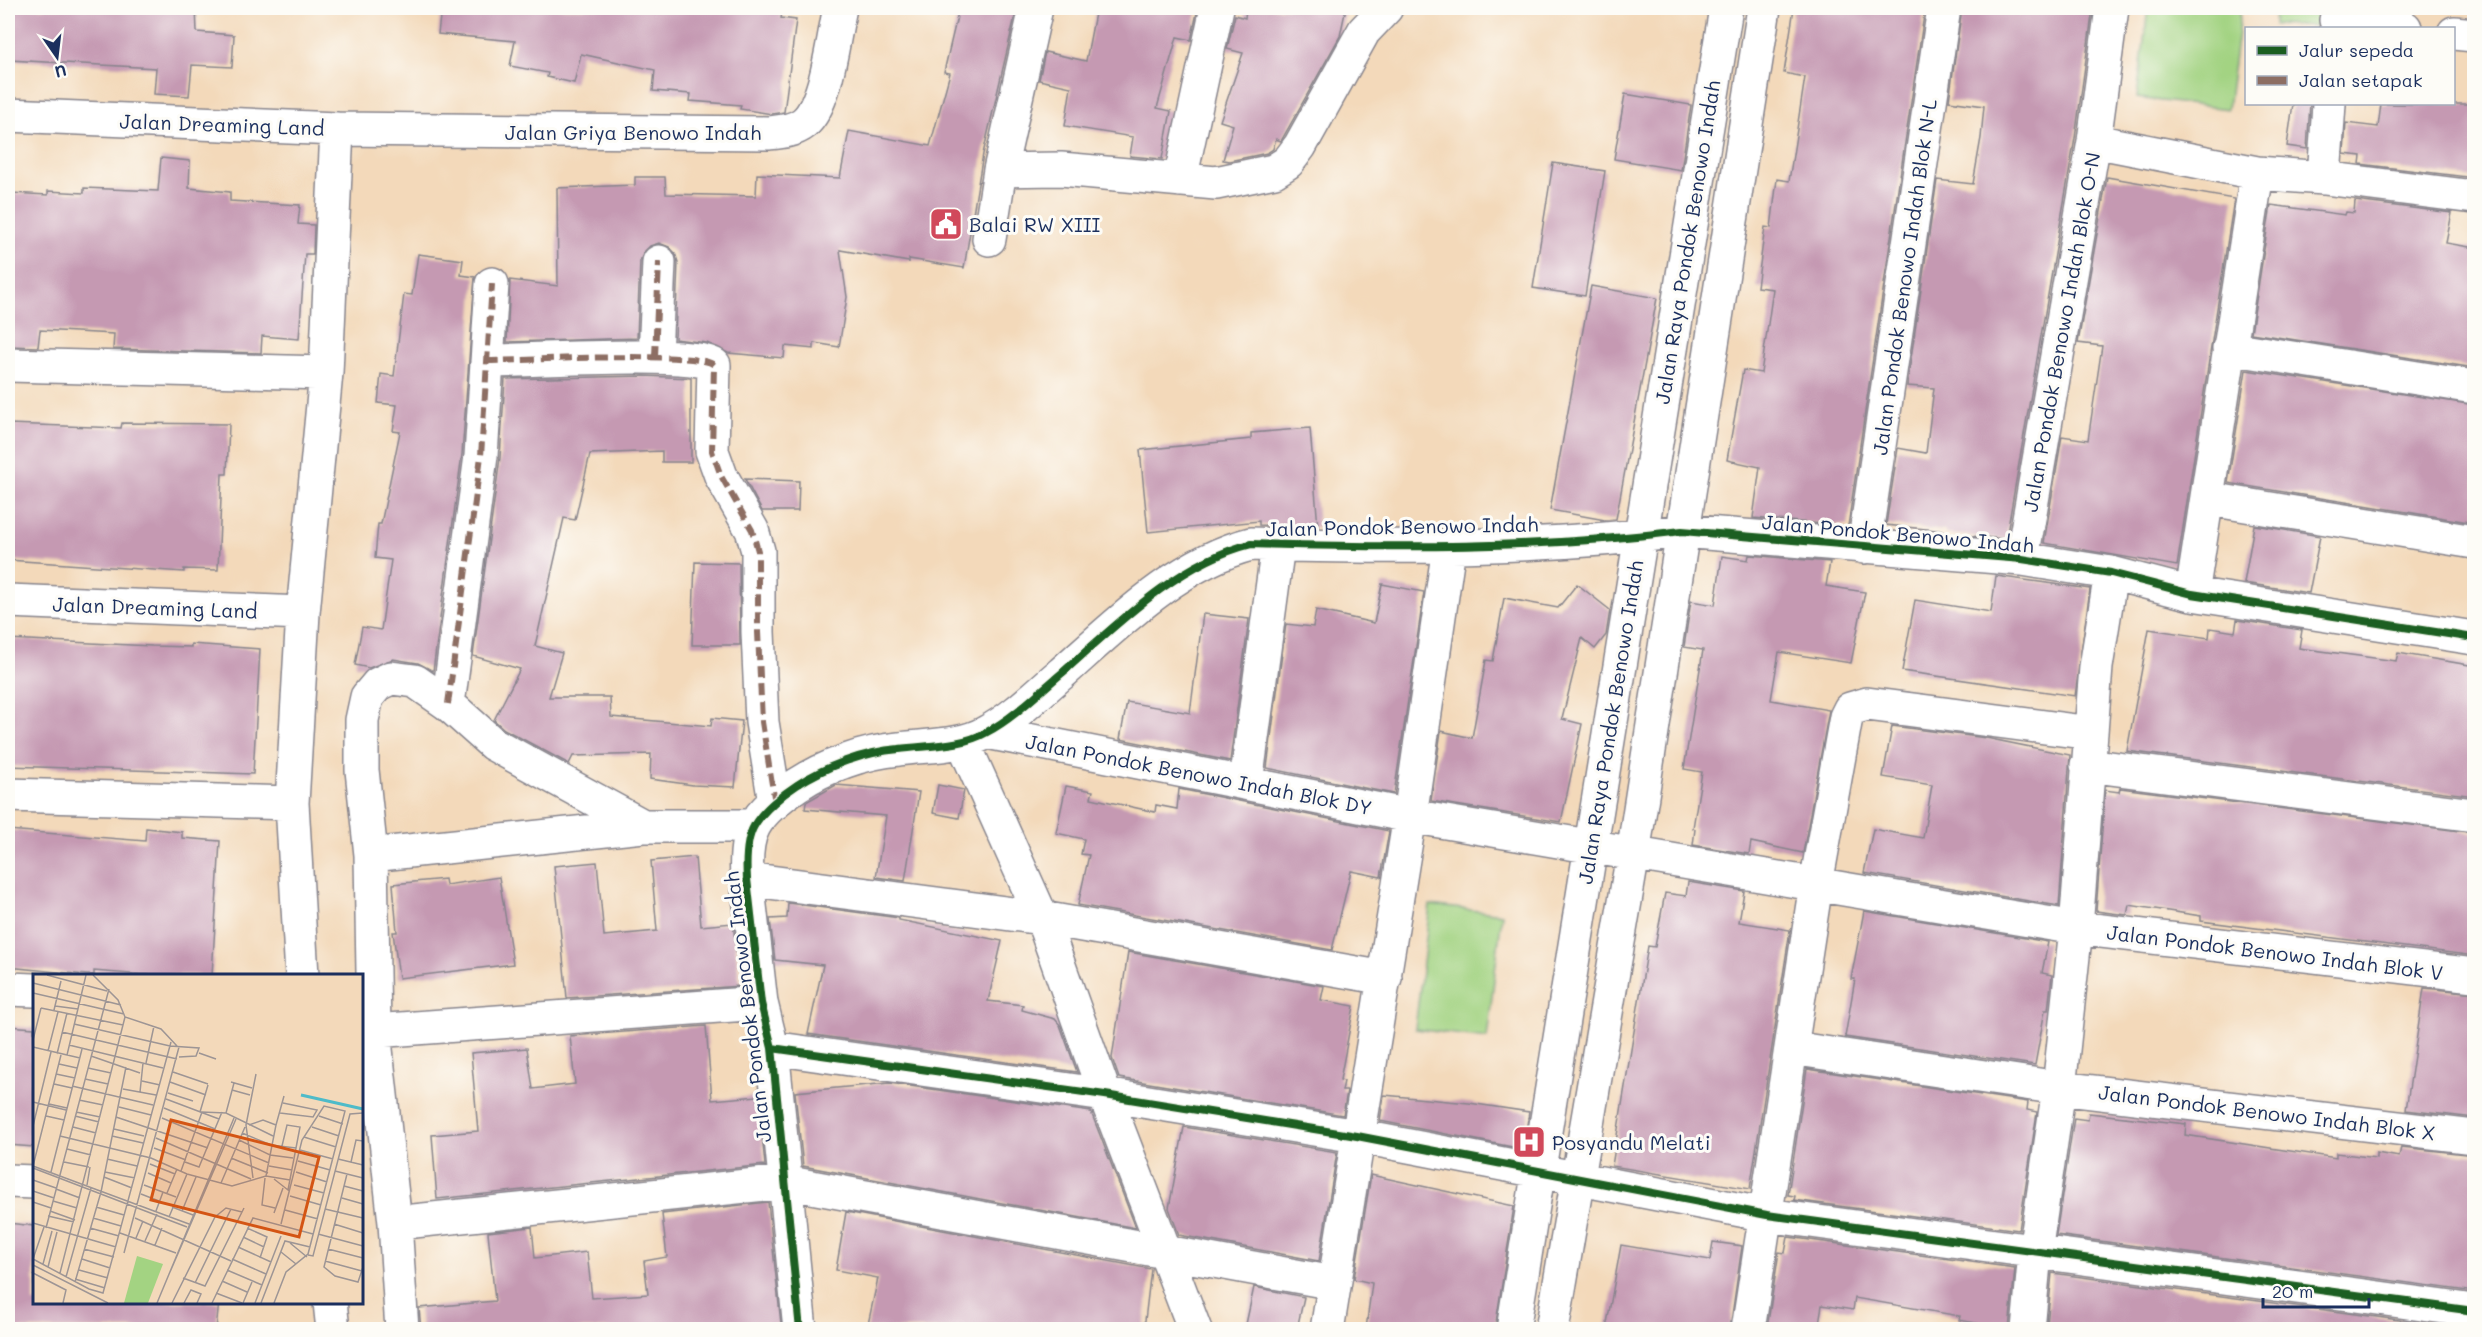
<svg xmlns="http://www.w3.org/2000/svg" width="2482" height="1337" font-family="Mali,sans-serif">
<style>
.garden{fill:#a3d382;stroke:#5f8170;stroke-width:1.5}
.building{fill:#c599b2}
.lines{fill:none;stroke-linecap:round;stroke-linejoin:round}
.minor-casing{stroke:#87848c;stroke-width:36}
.minor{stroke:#fff;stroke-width:33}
.quiet{stroke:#8d6e63;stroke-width:6;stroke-dasharray:12 6;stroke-linecap:butt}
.cycleway-casing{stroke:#fdfcf7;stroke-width:11}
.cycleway{stroke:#1b5e20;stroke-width:8}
.labels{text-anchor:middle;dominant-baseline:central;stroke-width:6;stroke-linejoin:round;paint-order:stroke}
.street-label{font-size:20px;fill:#1b2f5e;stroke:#fdfcf7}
.poi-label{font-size:20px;fill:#1b2f5e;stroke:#fdfcf7;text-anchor:start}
.inset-river{fill:none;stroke:#4ebbc9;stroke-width:3}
.inset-road{fill:none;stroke:#9d9595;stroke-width:1.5}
.view{fill:#d45514;fill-opacity:0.15;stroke:#d45514;stroke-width:3}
.inset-edge{fill:none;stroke:#1b2f5e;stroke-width:3}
</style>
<rect width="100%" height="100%" fill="#fdfcf7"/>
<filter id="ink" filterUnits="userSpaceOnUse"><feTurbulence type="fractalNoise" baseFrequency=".0167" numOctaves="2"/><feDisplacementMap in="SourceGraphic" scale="12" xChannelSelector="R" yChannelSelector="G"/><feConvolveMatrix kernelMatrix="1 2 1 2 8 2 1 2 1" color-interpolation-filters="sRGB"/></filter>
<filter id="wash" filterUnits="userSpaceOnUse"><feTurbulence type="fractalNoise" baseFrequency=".008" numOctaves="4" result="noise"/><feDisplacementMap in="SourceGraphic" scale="24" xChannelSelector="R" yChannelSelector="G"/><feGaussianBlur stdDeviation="1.35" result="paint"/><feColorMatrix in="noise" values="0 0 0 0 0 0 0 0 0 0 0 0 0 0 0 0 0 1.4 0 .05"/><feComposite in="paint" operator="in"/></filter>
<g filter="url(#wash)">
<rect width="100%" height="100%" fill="#f3d9ba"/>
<path class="garden" d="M2148 8H2241L2228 109 2137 98Z
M2275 8H2319L2318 26 2274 24Z
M1430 905 1502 914 1487 1038 1415 1029Z"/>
<g id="blocks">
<path class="building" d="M13 8H196L197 32 234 35 232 67 192 65 189 96 154 94 156 68 9 60Z
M441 8H783L781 18 796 20 784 112 772 114 740 109 741 105 690 101 691 94 653 91 655 70 581 54 574 83 547 77 548 73 510 66 515 41 438 34Z
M959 8H1014L1013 12H1016L983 154 964 268 909 259V262L840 250 847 297 839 347 814 343V349L785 346 784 358 728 353 707 343 675 339 678 262 675 253 669 247 659 243 650 246 644 252 640 261 637 338 507 342 510 280 558 286 557 188 635 185V177H665L666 194 756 196 757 174 840 178 849 131 930 146 950 73 944 72Z
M1096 8H1198L1191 40 1177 37 1157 108 1171 111 1162 159 1130 156 1133 137 1065 126 1071 87 1039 80 1045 52 1086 61Z
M1246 8H1346L1340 36 1281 141 1276 139 1273 149 1267 153 1229 161 1223 160 1233 125 1220 121 1243 53 1227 49 1235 15 1245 18Z
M1794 8H1925L1848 526 1753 518 1760 467 1727 460 1743 370 1761 373 1773 289 1757 287 1765 227 1771 228 1777 179 1789 181 1805 77 1784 73Z
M1962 8H2093L2075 138 2006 539 1945 534V531L1886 525 1898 448 1926 453 1934 388 1907 386 1937 180 1973 184 1981 138 1984 106 1949 101Z
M1625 94 1691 105 1681 170 1614 159Z
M2293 104H2310L2307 149 2287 146Z
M2381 104H2475V178L2360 164 2361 156 2344 154 2346 123 2378 127Z
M161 158 190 161 189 188 230 192V201L300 205 298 224 314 225 313 254H305L299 339 262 336 261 353 113 349 114 334 40 330 38 347 8 346 12 248H8L10 193 48 195V191L84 193V188L158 191Z
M1553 163 1605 171 1585 296 1533 288Z
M2107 177 2234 199 2177 566 2044 543 2062 436 2088 440 2102 346 2078 343Z
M2355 201 2452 213 2446 243 2475 248V368L2251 333 2271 205 2345 215 2346 212 2354 213Z
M418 254 463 260 461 275 475 277 462 454 433 671 418 663 393 659 369 668 355 665 362 627 381 630 391 560 375 558 378 524H381L400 432 393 431 397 405 378 403 381 374 394 376 404 294 412 295Z
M1591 286 1657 298 1616 519 1605 520 1550 510Z
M2246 370 2475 405V523L2228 483Z
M644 376 691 378V462H662V451L590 454 575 520 564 518 535 646 562 653 549 697H610L611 717 711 726 712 718 742 721 735 787 693 785 650 779 651 754 573 756 569 764 504 729 494 720 520 669 473 656 500 458 505 379Z
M122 423 229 424 227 474H222L218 570 184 569V572L8 560V424L121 428Z
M1310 428 1318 527 1259 525V521L1148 532 1140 450 1251 439V433Z
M745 479 799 481 798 511H762Z
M2254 525 2320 536 2309 593 2244 583Z
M1749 555 1830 562 1826 586 1865 592 1851 663 1779 652 1771 700 1829 710 1803 853 1751 842 1749 854 1693 845 1695 829 1693 828 1702 772 1684 769 1703 650 1684 647 1691 601 1715 605 1722 556 1748 560Z
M695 562 739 563 740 645H692Z
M1996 576 2090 589 2075 696 1902 671 1915 600 1991 612Z
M1382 584 1424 592 1394 794 1267 768 1286 624 1313 627 1316 610 1374 623Z
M1577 584 1610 610 1606 635 1595 649 1582 638 1562 719 1582 724 1561 822 1431 801 1441 731 1472 738 1486 660 1493 661 1504 598 1558 608Z
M1203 614 1249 619 1230 761 1120 739 1127 702 1190 713Z
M2237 620 2302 630 2299 648 2396 661 2398 653 2475 666V796L2127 751 2149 629 2209 638 2210 628 2235 632Z
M8 639 152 646 191 647V644L260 649 253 774 8 766Z
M1892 726 1986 738 2070 755 2059 906 1864 873 1873 829 1923 838 1932 785 1883 777Z
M836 785 919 792 905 881 876 877 886 816 805 809 806 802Z
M938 785 964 790 959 818 933 813Z
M1066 786 1093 791 1091 798 1155 812 1156 805 1177 809 1179 789 1389 831 1381 877 1351 871 1332 950 1078 905 1089 855 1081 854 1084 839 1056 833Z
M2120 788 2475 833V956L2201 921V916L2129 905 2127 915 2096 911 2105 790 2119 792Z
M146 828 182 832V838L220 841 212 975H143L94 971V975H87L8 967V830L145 841Z
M695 857 701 926 733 923 740 986 567 998 554 866 597 862 604 936 657 931 651 861Z
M499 877 513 964 399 978 393 932H397L393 884 445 879 446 885Z
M1688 882 1744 891 1739 922 1790 930 1750 1189 1612 1166 1648 946 1655 947 1665 893 1686 896Z
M788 903 899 918V920L1002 941 988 1001 1023 1005 1022 1010 1055 1019 1060 1025 1077 1072 808 1034 823 965 775 960 770 919 787 918Z
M1864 911 2048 942 2042 973 2052 975 2048 1010H2045L2035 1065 1845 1037 1855 979H1851Z
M1128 952 1324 986 1321 1000 1354 1006 1340 1080 1344 1081 1342 1091H1347L1343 1115 1119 1078 1112 1058Z
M2424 988 2475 993V1118L2406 1110Z
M8 1026 34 1028V1147L8 1145Z
M706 1026 712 1100 758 1096 765 1165 437 1199 432 1135 478 1131 471 1053 527 1048 533 1089 575 1084 570 1036Z
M1807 1069 2028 1102 2027 1110 2037 1112 2019 1230 1794 1200 1795 1196 1788 1195Z
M889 1083 1091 1112 1136 1228 803 1166 795 1092Z
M1384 1095 1469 1103 1529 1112 1523 1149 1380 1121Z
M2089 1113 2186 1124 2185 1135 2336 1158V1153L2376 1158V1153L2399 1157 2401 1147 2475 1155V1292L2056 1235 2074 1118 2088 1120Z
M1184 1127 1337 1152 1319 1261 1179 1235 1169 1208Z
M1371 1175 1514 1206 1495 1329H1366L1372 1283 1354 1279Z
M768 1202 781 1324 739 1326V1329H421L419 1308 495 1301 488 1232 532 1227 535 1258 587 1252 592 1298 648 1294 644 1261 667 1257 662 1214Z
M846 1212 1151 1269 1144 1329H867L878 1278 836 1270Z
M8 1223 34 1226V1302H219L216 1329H8Z
M1788 1237 2015 1268 2009 1329 1959 1320 1960 1316 1855 1298 1853 1310 1822 1305 1818 1329H1767L1779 1252 1785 1253Z
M1713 1242 1742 1246 1730 1329H1606L1621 1245 1710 1260Z
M2052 1273 2428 1324 2427 1329H2071L2047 1326Z
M1254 1287 1304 1297 1297 1329H1245Z"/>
</g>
</g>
<g filter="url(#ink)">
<use href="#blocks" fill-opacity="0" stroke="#87848c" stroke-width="1.5"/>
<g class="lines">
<g class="minor-casing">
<path id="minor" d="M2336 20 2405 28
M2454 33 2474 35
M8 115 337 129 769 133C780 132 794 131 804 123 827 104 833 37 840 8
M2094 141 2257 173 2324 178 2474 197
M1000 170 1061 169 1216 183 1274 171 1288 162 1300 146 1364 31 1386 8
M2324 178 2329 104
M1180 180 1217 8
M989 239 1000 170 1036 8
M2229 348 2474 387
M655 357 659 262
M487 361C520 361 699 350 714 365L712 451 721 476 752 530 758 551V632L762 722 775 803
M8 365 326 373
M2209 499 2474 542
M1864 547 1944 8
M2022 559 2094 141 2112 8
M2192 594 2257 173
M8 601 303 613
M448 704 481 456 492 284
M987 732 1410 816 2076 928 2474 975
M963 742 1042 918 1105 1095 1195 1330
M2087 765 2474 815
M1246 783 1278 545
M8 795 292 803
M371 855 643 826H754
M747 879 1042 918 1385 978
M302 976 292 803 303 613 326 373 337 129
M8 989 34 990
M374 1031 761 1003
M772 1048 1105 1095 1357 1136 1767 1215 2474 1311
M1791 1048 2059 1088 2474 1137
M8 1181 34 1182
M395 1223 784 1182 1334 1283
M330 1302 333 1330
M402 1330 395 1223 374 1031 371 855 362 770V720L367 697 378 684 391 678 415 681 448 704 493 744 643 826
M800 1330 772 1048 761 1003 747 879C746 863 746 840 754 826 762 811 783 794 797 785 826 766 864 752 899 749 928 745 961 747 987 732 1015 717 1038 693 1062 673 1117 624 1179 562 1251 544 1394 548 1539 549 1682 531L2022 559 2111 573 2192 594 2474 638
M1327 1330 1410 816 1449 547
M1513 1330 1726 8
M1552 1330 1633 854 1764 8
M1748 1330 1816 884 1846 717 1850 709 1867 704 2091 733
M2028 1330 2035 1252 2059 1088 2076 928 2096 667 2111 573"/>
</g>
<use href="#minor" class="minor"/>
<path class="quiet" d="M655 357 659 262
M487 361C520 361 699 350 714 365L712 451 721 476 752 530 758 551V632L762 722 775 803
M448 704 481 456 492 284"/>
<g class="cycleway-casing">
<path id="cycleway" d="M772 1048 1105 1095 1357 1136 1767 1215 2474 1311
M800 1330 772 1048 761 1003 747 879C746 863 746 840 754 826 762 811 783 794 797 785 826 766 864 752 899 749 928 745 961 747 987 732 1015 717 1038 693 1062 673 1117 624 1179 562 1251 544 1394 548 1539 549 1682 531L2022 559 2111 573 2192 594 2474 638"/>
</g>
<use href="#cycleway" class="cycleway"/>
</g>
</g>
<defs>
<g id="civic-square" transform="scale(1.725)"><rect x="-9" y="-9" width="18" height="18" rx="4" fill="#d1495b" stroke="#fdfcf7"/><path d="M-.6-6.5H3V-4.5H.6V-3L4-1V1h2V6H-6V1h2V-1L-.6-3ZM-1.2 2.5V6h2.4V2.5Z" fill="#fff"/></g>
<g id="hospital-square" transform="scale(1.725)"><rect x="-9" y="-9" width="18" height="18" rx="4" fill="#d1495b" stroke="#fdfcf7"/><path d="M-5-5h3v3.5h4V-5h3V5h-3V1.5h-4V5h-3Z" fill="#fff"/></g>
</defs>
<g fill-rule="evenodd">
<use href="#civic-square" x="946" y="224"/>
<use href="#hospital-square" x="1529" y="1142"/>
</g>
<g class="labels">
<g class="street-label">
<text transform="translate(222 124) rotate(2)">Jalan Dreaming Land</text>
<text x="633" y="132">Jalan Griya Benowo Indah</text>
<text transform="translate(1687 242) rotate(-81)">Jalan Raya Pondok Benowo Indah</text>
<text transform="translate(1904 277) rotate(-82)">Jalan Pondok Benowo Indah Blok N-L</text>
<text transform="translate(2061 332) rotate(-80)">Jalan Pondok Benowo Indah Blok O-N</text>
<text transform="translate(1402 526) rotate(-1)">Jalan Pondok Benowo Indah</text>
<text transform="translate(1898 533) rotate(5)">Jalan Pondok Benowo Indah</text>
<text transform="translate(155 607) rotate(2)">Jalan Dreaming Land</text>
<text transform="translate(1610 722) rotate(-81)">Jalan Raya Pondok Benowo Indah</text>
<text transform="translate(1199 774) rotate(11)">Jalan Pondok Benowo Indah Blok DY</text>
<text transform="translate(2275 952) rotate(7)">Jalan Pondok Benowo Indah Blok V</text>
<text transform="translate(747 1007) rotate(-97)">Jalan Pondok Benowo Indah</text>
<text transform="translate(2267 1112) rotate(7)">Jalan Pondok Benowo Indah Blok X</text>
</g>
<g class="poi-label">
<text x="969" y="224">Balai RW XIII</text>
<text x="1552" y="1142">Posyandu Melati</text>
</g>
</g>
<g transform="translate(33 974)">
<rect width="330" height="330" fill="#f3d9ba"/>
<path d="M104 282 130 290 115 329H91Z" fill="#a3d382"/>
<path class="inset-river" d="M268 121 330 135"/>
<path class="inset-road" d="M14 1 74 17M60 1 85 26 92 43 128 55 144 72M0 9 88 31M0 19 91 40M22 32 45 35M8 34 90 51M21 36 28 7M41 50 137 72 166 74 163 82 146 83M29 58 144 85M0 66 8 34M36 71 130 94M0 73 47 84M15 77 25 38M166 79 183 85M24 80 34 39M34 81 53 1M58 82 107 99M113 89 121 52M26 90 44 94M55 94 78 99M140 98 175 110M23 100 42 104M52 105 75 110M109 107 127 111M137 108 173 121M198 108 219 114M21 110 39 114M39 112 120 131M90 115 123 121M199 116 217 121M107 118 110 89M135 119 160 127M133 125 186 145M46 126 70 131M0 128 33 136M16 130 34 134M86 133 118 141M131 134 182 155M43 138 67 143M167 138 175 111M193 139 201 109M247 139 280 143 284 136 250 129M13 142 31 146M42 142 66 148M286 142 310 150M83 143 175 174M129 144 236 189M216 151 230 146 243 151 233 202M243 151 251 122M0 152 18 78M40 153 63 159M279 153 306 162M81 155 111 162M209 159 238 171 263 174M27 162 118 184 154 200 199 212 233 202 257 206M79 162 110 169M271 163 303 173M123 164 218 205M206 166 237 181 260 184M121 174 153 186M34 175 58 181M267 176 300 185M198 184 235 199M74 185 104 192M305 185 330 191M265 187 297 196M31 188 56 193M152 188 166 193 189 138M318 188 323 166 330 167M117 190 142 200M0 192 156 250M0 192 28 81M236 192 259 196M0 194 154 253M148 197 169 138 193 139 240 162M302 197 330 204M18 198 49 75M72 198 102 204M263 198 294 208M115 199 138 209M314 200 291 293 302 302 325 308 330 293M71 203 99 214M220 204 213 151 223 100M232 204 229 231 242 234M241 205 255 216 267 153 254 151 249 172M0 206 23 214M188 209 212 153M54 211 57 193M111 211 143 223M261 211 291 219M311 212 330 217M23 215 47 224M0 217 21 224M134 219 144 195M108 220 126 227M257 222 288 231M309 224 330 230M20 227 44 234M0 228 18 234M63 233 91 241M139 233 160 241M292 235 330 244M252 236 285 245M17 237 42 246M123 237 130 218M149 237 163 203M241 239 250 214M15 242 41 248M136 243 154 200M60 244 88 252M102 244 198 287M0 249 83 273M301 250 330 259M13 254 76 15M57 254 86 262M214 254 234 263 227 284M87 259 143 279M285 260 330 272M210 263 231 273M103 264 110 247M112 267 124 240M257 269 274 283M122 271 129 254M205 273 238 288M51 275 81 283M295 275 330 284M248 278 263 290M91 279 146 73M275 281 280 282 317 140 330 139M0 285 56 315 70 319 138 68M0 285 11 253M49 285 77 294M199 285 233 300M292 287 329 297M10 290 19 257M0 291 75 329M15 293 24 258M46 296 75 304M194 296 229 311M137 298 203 145M0 299 33 316 30 329M27 299 92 43M33 303 58 214M150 304 172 312 211 234M42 305 72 314M189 307 214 318M42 308 68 218 93 93M162 309 198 235M183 319 209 329M124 329 201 144M139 329 182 243 193 234 209 238M151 329 158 316 168 320 164 329M179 329 220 244 280 260M210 329 219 308M222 329 248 262M228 329 252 267 277 273M241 329 253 298 275 280 312 137 291 132 269 166 248 250"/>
<path class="view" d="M138 146 286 183 266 263 118 226Z"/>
<rect width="330" height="330" class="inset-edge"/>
</g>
<rect width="2482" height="1337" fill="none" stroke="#fdfcf7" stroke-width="30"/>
<rect x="2245" y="27" width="210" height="78" fill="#fdfcf7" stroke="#a3aaba" stroke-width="1.5"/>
<rect x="2257" y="46" width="30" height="9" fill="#1b5e20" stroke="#a3aaba" stroke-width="1.5"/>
<text x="2299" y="57" font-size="18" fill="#1b2f5e">Jalur sepeda</text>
<rect x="2257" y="76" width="30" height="9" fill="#8d6e63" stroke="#a3aaba" stroke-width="1.5"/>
<text x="2299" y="87" font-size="18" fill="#1b2f5e">Jalan setapak</text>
<g transform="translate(57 57) rotate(166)" stroke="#fdfcf7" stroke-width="4.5" paint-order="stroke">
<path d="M0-4.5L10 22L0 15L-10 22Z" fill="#1b2f5e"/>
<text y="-9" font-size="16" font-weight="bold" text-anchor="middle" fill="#1b2f5e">U</text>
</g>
<path d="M2263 1298v9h106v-9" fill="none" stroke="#1b2f5e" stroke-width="3"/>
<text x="2272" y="1298" font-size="18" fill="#1b2f5e" stroke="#fdfcf7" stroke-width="4.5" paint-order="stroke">20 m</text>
</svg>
